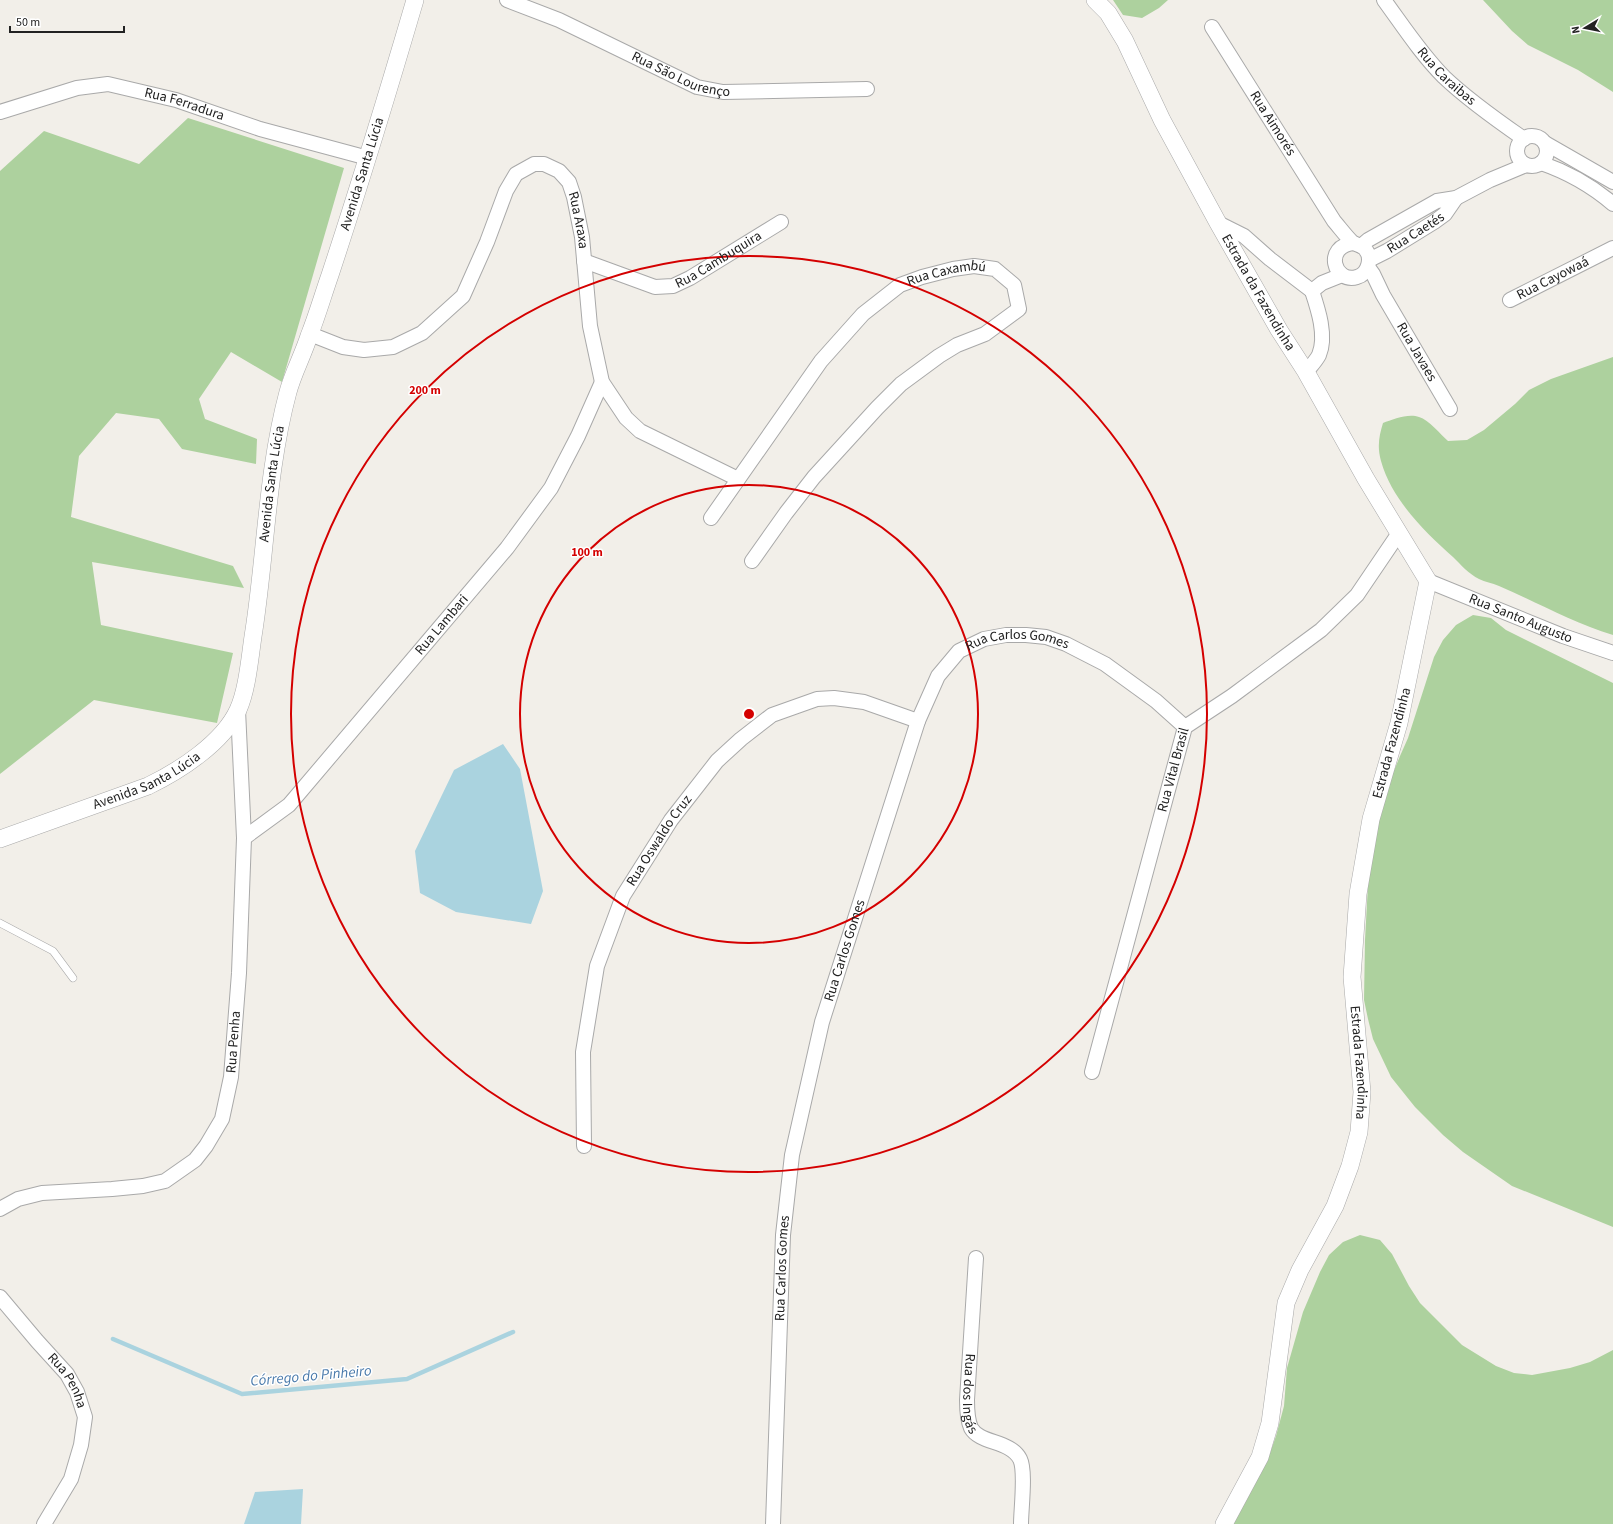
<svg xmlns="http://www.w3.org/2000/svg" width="1613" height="1524" font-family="'Source Sans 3',sans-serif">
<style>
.forest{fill:#add19e}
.water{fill:#aad3df}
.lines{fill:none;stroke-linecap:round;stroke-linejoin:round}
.stream{stroke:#aad3df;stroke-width:4.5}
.service-casing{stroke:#a9a9a9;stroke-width:8}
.minor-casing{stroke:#a9a9a9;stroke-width:16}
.tertiary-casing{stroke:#a9a9a9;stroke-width:18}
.service{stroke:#fff;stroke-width:7}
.minor{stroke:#fff;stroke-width:14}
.tertiary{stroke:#fff;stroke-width:17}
.ring{fill:none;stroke:#d40000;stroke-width:2}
.labels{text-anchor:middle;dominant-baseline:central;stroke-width:3;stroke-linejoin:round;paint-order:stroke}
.street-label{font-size:14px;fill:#222;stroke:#fff}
.water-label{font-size:15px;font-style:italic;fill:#4a7aab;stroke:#fff}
.centre{fill:#d40000;stroke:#fff;stroke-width:2}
.ring-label{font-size:12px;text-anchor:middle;font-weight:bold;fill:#d40000;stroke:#fff;stroke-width:3;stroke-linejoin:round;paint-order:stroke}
</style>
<rect width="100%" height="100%" fill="#f2efe9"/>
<path class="forest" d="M1113 0H1168L1159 8 1142 18 1123 15Z
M1483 0H1613V92L1578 70 1528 45 1512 31Z
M188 118 344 168 282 382 231 352 199 399 205 419 257 439 256 464 182 449 159 419 116 413 79 456 71 517 233 566 244 588 92 562 101 625 233 653 217 723 94 700 0 774V171L44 131 139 164Z
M1613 357V635C1573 623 1537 602 1499 586 1492 583 1485 582 1479 579 1469 574 1461 565 1453 557 1424 531 1392 500 1381 461 1377 447 1379 436 1383 423 1393 419 1409 413 1419 417 1429 420 1440 434 1448 441L1467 440 1484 430 1515 404 1529 390 1551 379Z
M1473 615 1491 618 1506 630 1613 683V1227L1512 1186 1463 1152 1443 1135 1415 1107 1391 1077 1373 1039 1368 1019 1364 1000 1365 940 1369 866 1378 810 1400 756 1408 738 1434 657 1443 640 1456 625Z
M1360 1235 1380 1240 1392 1254 1409 1286 1420 1303 1462 1345 1496 1366 1514 1373 1532 1375 1570 1368 1590 1362 1613 1350V1524H1232L1270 1453 1276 1436 1284 1406 1287 1368 1303 1312 1320 1272 1329 1255 1343 1242Z"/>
<path class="water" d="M503 744 520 769 543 891 531 924 456 912 420 893 415 851 454 770Z
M303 1489 301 1524H244L255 1492Z"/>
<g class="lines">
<path class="stream" d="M113 1339 242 1394 407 1379 513 1332"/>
<g class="service-casing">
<path id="service" d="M0 923 53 951 73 978"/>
</g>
<g class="minor-casing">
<g id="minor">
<path id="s1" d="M507 0 559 20 697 87 723 92 867 89"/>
<path id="s2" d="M1384 0C1403 26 1421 54 1444 77 1467 99 1498 121 1524 139"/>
<path id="s3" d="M1212 27 1334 221C1340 228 1346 236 1352 242 1356 245 1362 245 1365 249 1373 258 1368 274 1357 277 1334 284 1323 246 1354 243"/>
<path id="s4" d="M0 112 77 88 108 84 176 100 260 129 368 158"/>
<circle cx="1532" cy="151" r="15"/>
<path d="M1545 143 1613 182"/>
<path d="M1541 163C1567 172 1592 186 1613 204"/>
<path d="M1218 223 1244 236 1270 259 1312 291"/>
<path d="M1361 246 1368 240 1437 201 1456 198 1490 180 1526 165"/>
<path id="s5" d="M1369 260 1387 251 1434 222 1445 214 1456 198"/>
<path id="s6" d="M584 261 655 287 673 286 690 278 781 222"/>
<path id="s7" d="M1368 267 1373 274 1383 295 1450 409"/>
<path d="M1312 291 1322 283 1342 275"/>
<path id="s8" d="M1510 300 1613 248"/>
<path id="s9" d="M310 334 343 347 364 350 393 347 422 333 463 296 487 242 506 191 516 174 534 164H544L559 171 569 182 574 197 582 237 590 326 602 382 626 418 640 431 738 479"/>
<path d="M1306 372C1310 367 1316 361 1319 355 1327 336 1318 309 1312 291"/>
<path id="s10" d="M711 518 821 361 863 314 900 285 922 277 953 269 974 266 995 269 1014 285 1019 309 985 334 957 345 939 356 901 384 877 408 814 477 786 513 752 561"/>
<path id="s11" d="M1428 581 1563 636 1613 653"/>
<path id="s12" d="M244 838 289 805 507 548 551 488 578 436 602 382"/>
<path id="s13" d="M1092 1072 1185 727 1232 696 1321 630 1357 595 1399 533"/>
<path id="s14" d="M584 1146 583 1052 597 966 623 896 671 820 717 761 741 739 772 715 817 699 834 698 864 702 918 721"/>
<path id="s15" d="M0 1209 18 1199 42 1193 112 1189 143 1186 165 1181 195 1160 206 1146 222 1119 231 1077 239 973 244 838 238 710"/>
<path id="s16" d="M976 1258 967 1400C967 1409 967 1419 971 1428 980 1444 1010 1440 1020 1459 1026 1471 1021 1509 1021 1524"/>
<path id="s17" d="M0 1297 37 1341 67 1374 77 1392 85 1417 81 1445 71 1479 44 1524"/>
<path id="s18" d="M773 1524 783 1235 792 1155 822 1022 918 721 938 676 959 651 984 639 1006 635H1026L1046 637 1066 644 1105 664 1156 701 1185 727"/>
</g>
</g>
<g class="tertiary-casing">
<g id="tertiary">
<path id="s19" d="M1095 0 1108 13 1125 41 1162 120 1218 223 1279 330 1306 372 1366 479 1428 581 1399 723 1371 819 1358 894 1352 977 1362 1092 1359 1132 1350 1166 1335 1206 1300 1270 1286 1303 1270 1423 1260 1457 1224 1524"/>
<path id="s20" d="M0 839 148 786C179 771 223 743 238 710 248 688 250 654 254 630 266 551 267 470 288 392 293 373 303 355 309 336 317 316 323 295 330 275 360 184 388 92 415 0"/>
</g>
</g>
<use href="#service" class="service"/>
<use href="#minor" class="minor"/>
<use href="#tertiary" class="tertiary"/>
</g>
<g class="ring">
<circle cx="749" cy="714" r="229"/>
<circle cx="749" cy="714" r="458"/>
</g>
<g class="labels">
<g class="street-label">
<text stroke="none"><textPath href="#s1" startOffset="190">Rua São Lourenço</textPath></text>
<text stroke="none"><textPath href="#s2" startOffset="99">Rua Caraibas</textPath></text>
<text stroke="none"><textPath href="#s4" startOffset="191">Rua Ferradura</textPath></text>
<text stroke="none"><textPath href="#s3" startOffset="114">Rua Aimorés</textPath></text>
<text stroke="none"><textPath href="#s20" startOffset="830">Avenida Santa Lúcia</textPath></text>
<text stroke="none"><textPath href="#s9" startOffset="408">Rua Araxa</textPath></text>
<text stroke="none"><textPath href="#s5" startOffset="54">Rua Caetés</textPath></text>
<text stroke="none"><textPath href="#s6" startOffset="146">Rua Cambuquira</textPath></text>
<text stroke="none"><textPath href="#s10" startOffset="350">Rua Caxambú</textPath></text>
<text stroke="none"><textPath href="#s8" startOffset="48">Rua Cayowaá</textPath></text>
<text stroke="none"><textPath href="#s19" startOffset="336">Estrada da Fazendinha</textPath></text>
<text stroke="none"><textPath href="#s7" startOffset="98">Rua Javaes</textPath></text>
<text stroke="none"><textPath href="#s20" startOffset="506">Avenida Santa Lúcia</textPath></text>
<text stroke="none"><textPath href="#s11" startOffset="100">Rua Santo Augusto</textPath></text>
<text stroke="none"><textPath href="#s12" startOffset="292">Rua Lambari</textPath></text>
<text stroke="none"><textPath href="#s18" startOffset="965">Rua Carlos Gomes</textPath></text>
<text transform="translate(1392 743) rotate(-75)">Estrada Fazendinha</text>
<text stroke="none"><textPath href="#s13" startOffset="313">Rua Vital Brasil</textPath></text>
<text stroke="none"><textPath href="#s20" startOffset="158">Avenida Santa Lúcia</textPath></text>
<text stroke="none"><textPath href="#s14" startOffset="322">Rua Oswaldo Cruz</textPath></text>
<text stroke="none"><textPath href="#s18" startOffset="581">Rua Carlos Gomes</textPath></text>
<text stroke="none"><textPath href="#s15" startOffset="333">Rua Penha</textPath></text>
<text stroke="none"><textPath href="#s19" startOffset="1161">Estrada Fazendinha</textPath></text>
<text stroke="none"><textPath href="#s18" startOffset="256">Rua Carlos Gomes</textPath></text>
<text stroke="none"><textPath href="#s17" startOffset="108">Rua Penha</textPath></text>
<text stroke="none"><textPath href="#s16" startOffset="136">Rua dos Ingás</textPath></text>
</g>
<g class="water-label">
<text transform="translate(311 1376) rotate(-5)">Córrego do Pinheiro</text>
</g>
</g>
<circle cx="749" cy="714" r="6" class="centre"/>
<g class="ring-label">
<text x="425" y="394">200 m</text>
<text x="587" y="556">100 m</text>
</g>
<g transform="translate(1585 28) rotate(260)" stroke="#ffffff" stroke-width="3" paint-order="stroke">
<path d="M0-3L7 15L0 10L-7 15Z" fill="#222222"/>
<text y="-6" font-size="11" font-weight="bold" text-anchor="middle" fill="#222222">N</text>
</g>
<path d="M10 26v6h114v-6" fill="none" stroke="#222222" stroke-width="2"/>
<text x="16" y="26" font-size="12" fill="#222222" stroke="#ffffff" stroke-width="3" paint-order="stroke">50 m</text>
</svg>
